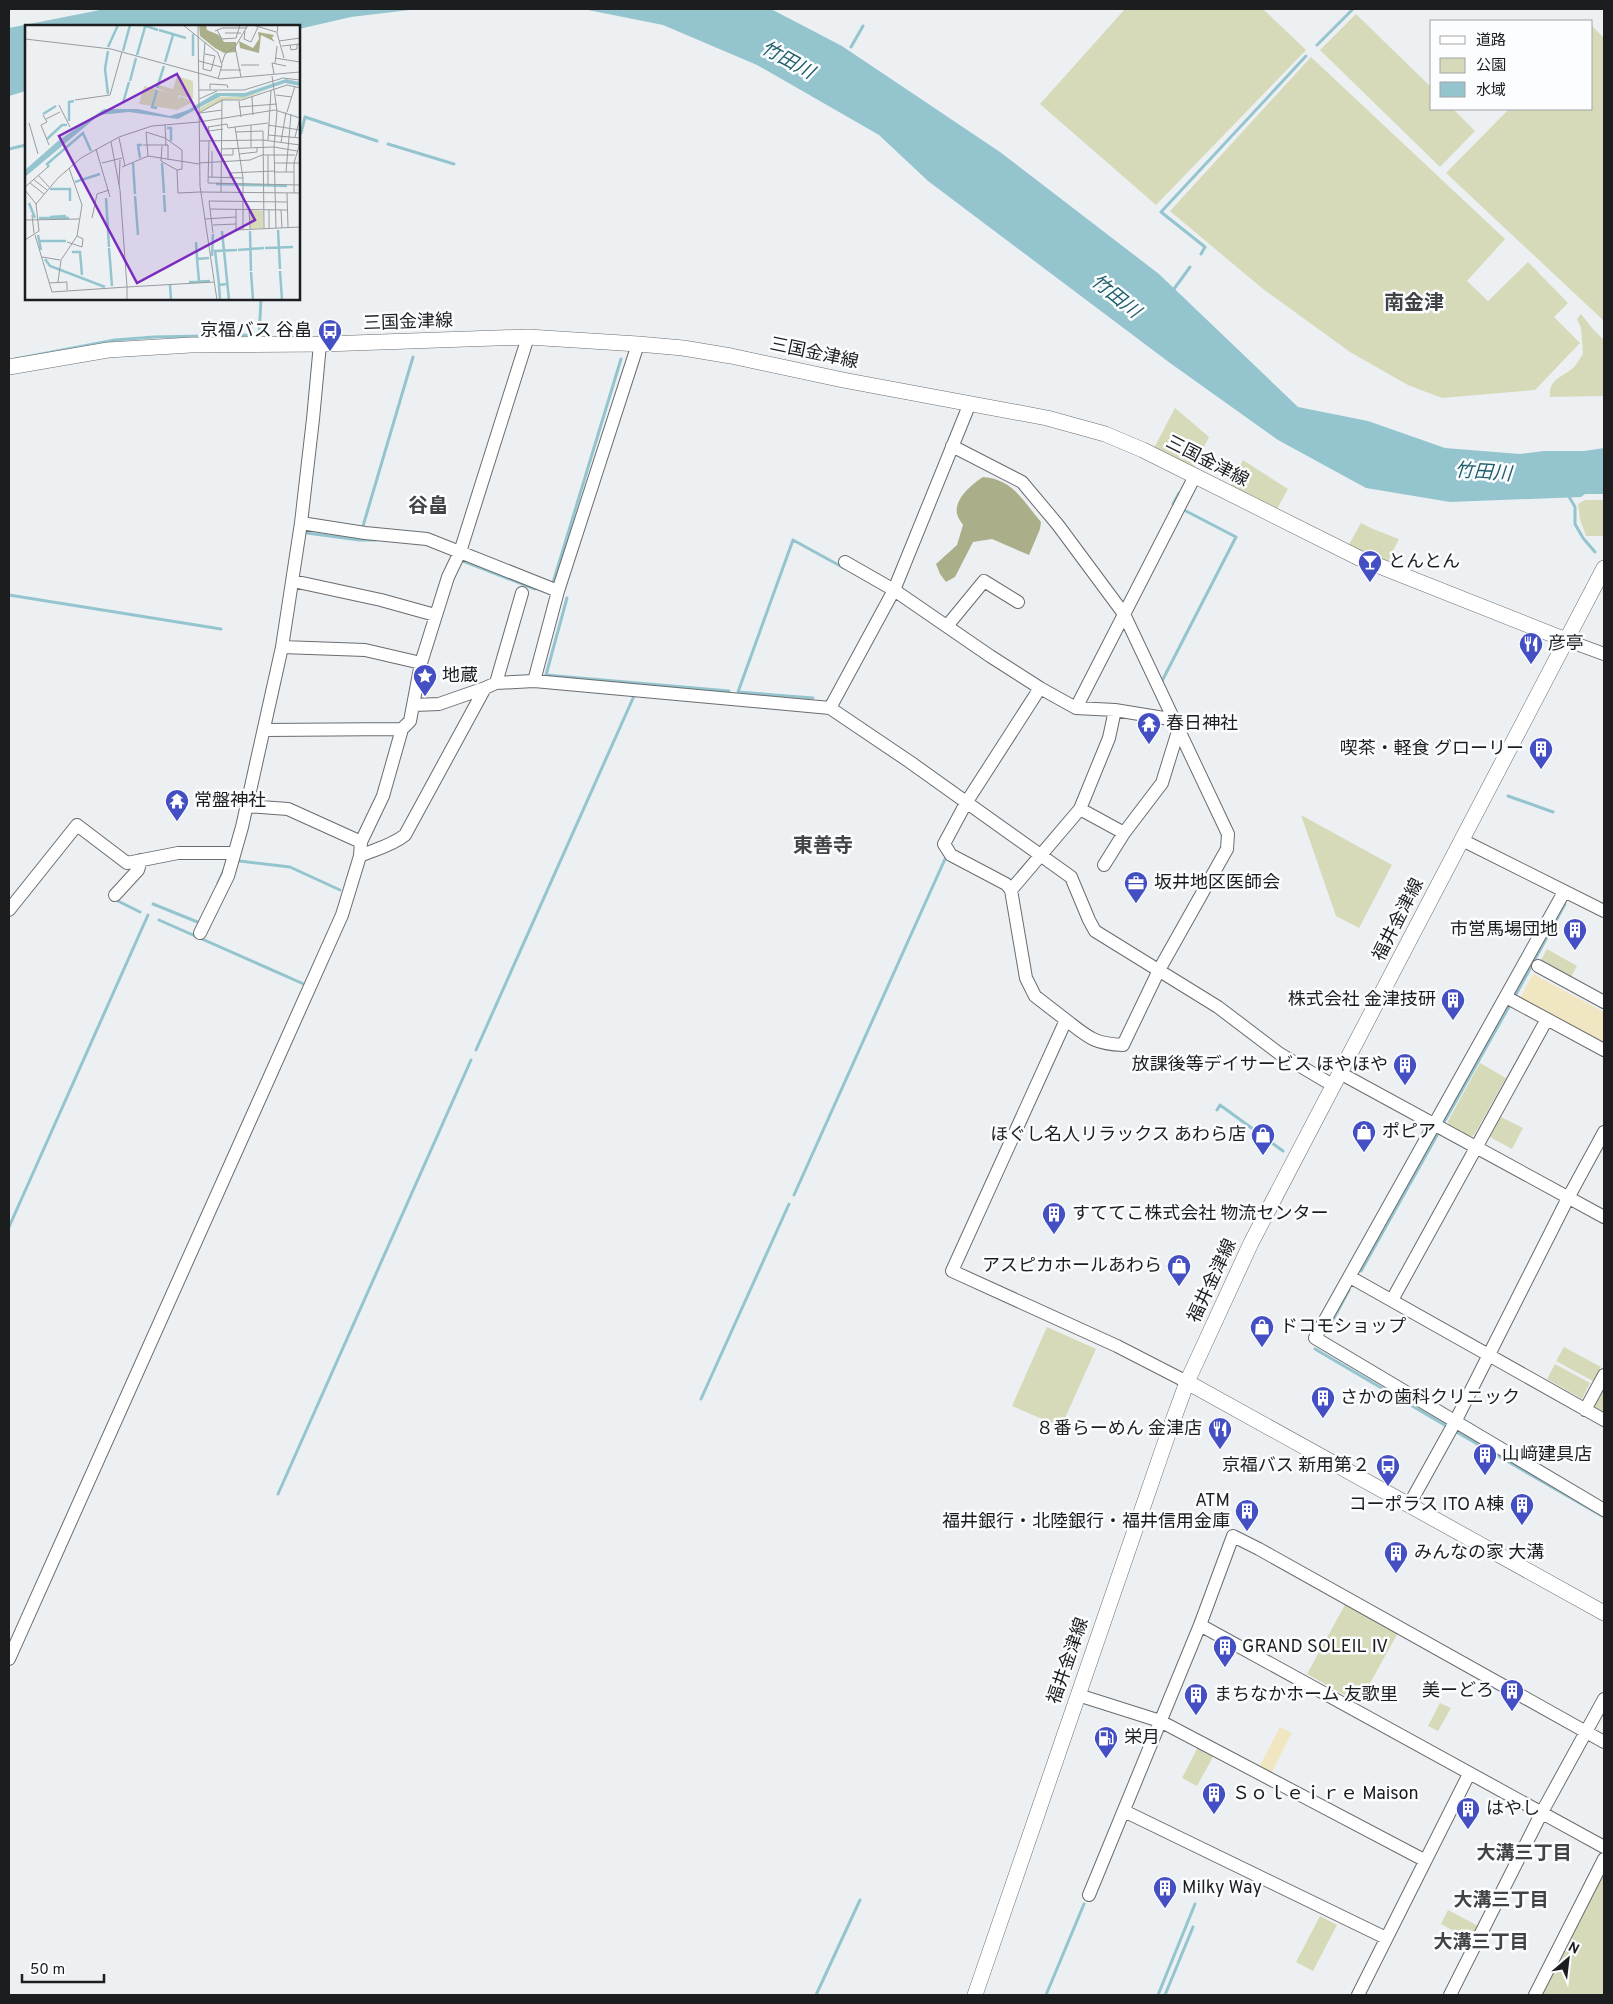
<svg xmlns="http://www.w3.org/2000/svg" width="1613" height="2004" font-family="Overpass,'Noto Sans JP',sans-serif">
<style>
.green{fill:#d6dab8}
.forest{fill:#abaf89}
.sand{fill:#f0e6c1}
.water{fill:#94c5ce}
.lines{fill:none;stroke-linecap:round;stroke-linejoin:round}
.stream{stroke:#94c5ce;stroke-width:3}
.minor-casing{stroke:#6a6c6f;stroke-width:14}
.major-casing{stroke:#6a6c6f;stroke-width:16}
.minor{stroke:#fff;stroke-width:12}
.major{stroke:#fff;stroke-width:15}
.labels{text-anchor:middle;dominant-baseline:central;stroke-width:5;stroke-linejoin:round;paint-order:stroke}
.street-label{font-size:18px;fill:#1c1d1e;stroke:#fbfdff}
.poi-label{font-size:18px;fill:#1c1d1e;stroke:#fbfdff;text-anchor:start}
.water-label{font-size:19px;font-style:italic;fill:#20606b;stroke:#fbfdff}
.neighbourhood-label{font-size:19px;font-weight:bold;fill:#414346;stroke:#fbfdff}
.quarter-label{font-size:20px;font-weight:bold;fill:#414346;stroke:#fbfdff}
.inset-river{fill:none;stroke:#94c5ce;stroke-width:2.5}
.inset-road{fill:none;stroke:#999c9e;stroke-width:1}
.view{fill:#7b2cbf;fill-opacity:0.15;stroke:#7b2cbf;stroke-width:2.5}
.inset-edge{fill:none;stroke:#1c1d1e;stroke-width:2.5}
</style>
<rect width="100%" height="100%" fill="#edf0f3"/>
<path class="green" d="M1125 9H1263L1306 50 1156 205 1040 104Z
M1356 14 1432 88V109H1453L1475 131 1440 167 1320 50Z
M1592 26 1604 38V321L1446 173 1509 109H1592Z
M1311 57 1505 239 1467 281 1488 301 1528 262 1568 303 1554 317 1580 343 1535 390 1442 398 1408 385 1350 352 1263 289 1170 211Z
M1581 314 1592 328 1604 340V396L1550 397C1548 378 1564 377 1574 367 1577 364 1580 358 1583 354L1581 328 1577 319Z
M1175 408 1209 437 1193 468 1154 448Z
M1243 460 1288 489 1276 511 1230 487Z
M1585 500H1604V536H1586L1580 519 1578 504Z
M1361 523 1373 529 1399 539 1386 565 1348 546Z
M1301 815 1392 865 1359 928 1336 916Z
M1547 949 1577 966 1571 977 1541 960Z
M1480 1063 1506 1078 1474 1135 1469 1137 1449 1126 1448 1121Z
M1499 1116 1523 1128 1512 1149 1488 1136Z
M1047 1327 1096 1349 1061 1427 1012 1406Z
M1564 1347 1601 1367 1593 1381 1556 1361Z
M1555 1364 1590 1383 1582 1399 1547 1379Z
M1604 1384V1414L1592 1407Z
M1346 1603 1399 1631 1359 1703 1307 1674Z
M1440 1703 1451 1708 1438 1731 1428 1726Z
M1198 1747 1214 1755 1197 1786 1182 1778Z
M1604 1866V1995H1540Z
M1448 1910 1478 1926 1470 1940 1441 1924Z
M1320 1916 1337 1925 1313 1971 1296 1962Z"/>
<path class="forest" d="M983 477C1013 479 1023 501 1041 522L1040 529 1029 555 992 539 973 542 955 577 946 582 940 574 936 564 957 545 963 525C961 522 958 518 957 514 954 499 972 484 983 477Z"/>
<path class="sand" d="M1533 974 1604 1012V1043L1520 998Z
M1280 1727 1292 1733 1271 1774 1259 1767Z"/>
<path class="water" d="M105 9H418L351 17 299 29V26H26V91L9 96V28Z
M583 9H771L842 46 1000 152 1159 274 1298 407 1368 421 1445 448 1520 454 1544 451H1584L1604 448V494H1585L1581 497 1450 502 1366 488 1278 440 1170 363 928 181 879 135 757 65 663 25Z"/>
<g class="lines">
<path class="stream" d="M1317 45 1353 9
M851 47 863 26
M299 133H301L305 117 377 141
M388 144 454 164
M9 149 26 145
M1201 254 1205 247 1161 212 1306 56
M1174 289 1190 267
M259 337 261 299
M15 359 115 340 154 337 250 335
M1568 495 1575 507V524L1583 538 1595 552
M1173 504 1179 493
M363 526 413 357
M307 533 359 540H376
M463 561 535 589
M552 586 621 359
M9 595 221 629
M567 598 546 675 729 691
M1162 681 1236 537 1184 510
M813 698 738 692 793 540 844 568
M1508 796 1553 812
M236 862 240 861 290 867 340 890
M218 883 224 870
M118 901 140 912
M153 904 200 923
M159 920 306 985
M1514 998 1565 904
M476 1050 634 696
M1217 1110 1220 1105 1283 1151
M1443 1124 1511 1003
M794 1195 945 859
M9 1227 148 915
M1361 1271 1440 1130
M1326 1333 1349 1290
M1315 1349 1448 1427
M701 1399 789 1204
M1453 1430 1604 1517
M278 1494 471 1060
M816 1995 860 1900
M1046 1995 1084 1904
M1158 1995 1195 1904
M1165 1995 1193 1927"/>
<g class="minor-casing">
<path id="minor" d="M952 446 1022 482 1058 525 1124 614 1228 834 1227 849 1159 970 1123 1045C1094 1044 1088 1037 1066 1020
M301 523 365 533 427 539 558 591
M845 562 894 590 990 656 1040 688 1076 708 1115 710 1109 738 1080 809 1011 890
M293 581 381 600 435 615
M947 626 984 581 1018 602
M1566 640 1604 654
M282 647 365 650 421 663
M534 681 558 591 638 344
M496 683 522 593
M1040 688 966 803 944 844 951 855 1006 884 1011 890 1026 978 1035 996 1066 1020 952 1271 1117 1346 1187 1382
M414 705 439 704 485 688
M830 708 894 590 970 403
M1076 708 1195 476
M1115 710 1176 720
M264 730 402 729
M246 806 288 809 361 842
M1080 809 1124 833 1162 783 1179 728
M1462 840 1604 911
M360 856C376 849 391 846 405 835L485 688 496 683 534 681 830 708 910 762 1071 877 1089 920 1095 931 1218 1007 1280 1054 1334 1086
M1104 865 1124 833
M1564 892 1315 1338 1604 1510
M115 895 138 870 141 860
M9 910 77 825 127 863 178 853H233
M200 933 228 876 242 827 282 647 301 523 313 419 320 344
M1538 966 1604 1002
M1506 997 1604 1050
M1340 1073 1604 1217
M1350 1277 1604 1420
M1392 1300 1547 1019
M1585 1410 1604 1375
M1409 1505 1455 1422 1568 1198 1604 1132
M1200 1625 1604 1847
M9 1659 342 915 360 856 361 842 383 796 402 729 410 721 421 663 448 577 460 552 528 337
M1078 1695 1160 1721 1424 1860
M1124 1811 1386 1938
M1089 1895 1200 1625 1233 1536 1259 1549 1604 1742
M1358 1995 1469 1774
M1450 1995 1542 1812 1604 1699
M1535 1995 1604 1859"/>
</g>
<g class="major-casing">
<path id="major" d="M9 367 108 350 191 345 324 344 528 337 638 344 683 348 731 356 843 380 1047 418 1105 434 1143 450 1359 558 1566 640
M1187 1382 1604 1613
M975 1995 1167 1437 1187 1382 1251 1243 1604 568"/>
</g>
<use href="#minor" class="minor"/>
<use href="#major" class="major"/>
</g>
<defs>
<g id="bus-pin" transform="scale(1.25)"><path d="M0 17L-7.5 6A9.5 9.5 0 1 1 7.5 6Z" fill="#454fc4" stroke="#fbfdff"/><path d="M-5-6H5V4H4V6H2V4H-2V6H-4V4H-5ZM-3.5-4V0h7V-4ZM-3.5 1.2v1.5H-2V1.2ZM2 1.2v1.5H3.5V1.2Z" fill="#fff"/></g>
<g id="bar-pin" transform="scale(1.25)"><path d="M0 17L-7.5 6A9.5 9.5 0 1 1 7.5 6Z" fill="#454fc4" stroke="#fbfdff"/><path d="M-6-5H6L.8 .8V4.5H3.5V6h-7V4.5H-.8V.8Z" fill="#fff"/></g>
<g id="restaurant-pin" transform="scale(1.25)"><path d="M0 17L-7.5 6A9.5 9.5 0 1 1 7.5 6Z" fill="#454fc4" stroke="#fbfdff"/><path d="M-5-6h1v4h1v-4h1v4h1v-4h1v5L-1.5 .5V6h-2V.5L-5-1ZM5-6V6H3V1.5H1.5Q1.5-4 5-6Z" fill="#fff"/></g>
<g id="sight-pin" transform="scale(1.25)"><path d="M0 17L-7.5 6A9.5 9.5 0 1 1 7.5 6Z" fill="#454fc4" stroke="#fbfdff"/><path d="M0-6L1.8-2.2L6-1.7L2.9 1.2L3.7 5.4L0 3.3L-3.7 5.4L-2.9 1.2L-6-1.7L-1.8-2.2Z" fill="#fff"/></g>
<g id="temple-pin" transform="scale(1.25)"><path d="M0 17L-7.5 6A9.5 9.5 0 1 1 7.5 6Z" fill="#454fc4" stroke="#fbfdff"/><path d="M0-6L5-2H3V0L6.5 2.5H4V6H1.5V3h-3V6H-4V2.5H-6.5L-3 0V-2H-5Z" fill="#fff"/></g>
<g id="building-pin" transform="scale(1.25)"><path d="M0 17L-7.5 6A9.5 9.5 0 1 1 7.5 6Z" fill="#454fc4" stroke="#fbfdff"/><path d="M-4-6H4V6H1V3H-1V6H-4ZM-2.5-4.3h1.7v1.8h-1.7ZM.8-4.3h1.7v1.8H.8ZM-2.5-1h1.7V.8h-1.7ZM.8-1h1.7V.8H.8Z" fill="#fff"/></g>
<g id="office-pin" transform="scale(1.25)"><path d="M0 17L-7.5 6A9.5 9.5 0 1 1 7.5 6Z" fill="#454fc4" stroke="#fbfdff"/><path d="M-6-3h4V-5.5h4V-3h4V5H-6ZM-1-4.5V-3h2v-1.5ZM-6 0V1H6V0Z" fill="#fff"/></g>
<g id="shop-pin" transform="scale(1.25)"><path d="M0 17L-7.5 6A9.5 9.5 0 1 1 7.5 6Z" fill="#454fc4" stroke="#fbfdff"/><path d="M-5-2.5h2.3a2.7 3.5 0 0 1 5.4 0H5L5.5 6h-11ZM-1.5-2.5h3a1.5 2.3 0 0 0-3 0Z" fill="#fff"/></g>
<g id="fuel-pin" transform="scale(1.25)"><path d="M0 17L-7.5 6A9.5 9.5 0 1 1 7.5 6Z" fill="#454fc4" stroke="#fbfdff"/><path d="M-5.5-6h7V0h2V4h1.3V-2.5L3-4.5l.8-.8L6-3V5H2.5V1h-1V6h-7ZM-4.2-4.7v3.2H.2V-4.7Z" fill="#fff"/></g>
</defs>
<g fill-rule="evenodd">
<use href="#bus-pin" x="330" y="331"/>
<use href="#bar-pin" x="1370" y="562"/>
<use href="#restaurant-pin" x="1531" y="644"/>
<use href="#sight-pin" x="425" y="676"/>
<use href="#temple-pin" x="1149" y="724"/>
<use href="#building-pin" x="1541" y="749"/>
<use href="#temple-pin" x="177" y="801"/>
<use href="#office-pin" x="1136" y="883"/>
<use href="#building-pin" x="1575" y="930"/>
<use href="#building-pin" x="1453" y="1000"/>
<use href="#building-pin" x="1405" y="1065"/>
<use href="#shop-pin" x="1364" y="1132"/>
<use href="#shop-pin" x="1263" y="1135"/>
<use href="#building-pin" x="1054" y="1214"/>
<use href="#shop-pin" x="1179" y="1266"/>
<use href="#shop-pin" x="1262" y="1327"/>
<use href="#building-pin" x="1323" y="1398"/>
<use href="#restaurant-pin" x="1220" y="1429"/>
<use href="#building-pin" x="1485" y="1455"/>
<use href="#bus-pin" x="1388" y="1466"/>
<use href="#building-pin" x="1522" y="1505"/>
<use href="#building-pin" x="1247" y="1511"/>
<use href="#building-pin" x="1396" y="1553"/>
<use href="#building-pin" x="1225" y="1647"/>
<use href="#building-pin" x="1512" y="1691"/>
<use href="#building-pin" x="1196" y="1695"/>
<use href="#fuel-pin" x="1106" y="1738"/>
<use href="#building-pin" x="1214" y="1794"/>
<use href="#building-pin" x="1468" y="1809"/>
<use href="#building-pin" x="1165" y="1888"/>
</g>
<g class="labels">
<g class="street-label">
<text transform="translate(408 323) rotate(-2)">三国金津線</text>
<text transform="translate(814 354) rotate(12)">三国金津線</text>
<text transform="translate(1207 462) rotate(27)">三国金津線</text>
<text transform="translate(1399 920) rotate(-63)">福井金津線</text>
<text transform="translate(1213 1281) rotate(-65)">福井金津線</text>
<text transform="translate(1069 1661) rotate(-71)">福井金津線</text>
</g>
<g class="poi-label">
<text x="312" y="331" text-anchor="end">京福バス 谷畠</text>
<text x="1388" y="562">とんとん</text>
<text x="1548" y="644">彦亭</text>
<text x="442" y="676">地蔵</text>
<text x="1166" y="724">春日神社</text>
<text x="1524" y="749" text-anchor="end">喫茶・軽食 グローリー</text>
<text x="194" y="801">常盤神社</text>
<text x="1154" y="883">坂井地区医師会</text>
<text x="1558" y="930" text-anchor="end">市営馬場団地</text>
<text x="1436" y="1000" text-anchor="end">株式会社 金津技研</text>
<text x="1388" y="1065" text-anchor="end">放課後等デイサービス ほやほや</text>
<text x="1382" y="1132">ポピア</text>
<text x="1246" y="1135" text-anchor="end">ほぐし名人リラックス あわら店</text>
<text x="1072" y="1214">すててこ株式会社 物流センター</text>
<text x="1162" y="1266" text-anchor="end">アスピカホールあわら</text>
<text x="1280" y="1327">ドコモショップ</text>
<text x="1340" y="1398">さかの歯科クリニック</text>
<text x="1202" y="1429" text-anchor="end">８番らーめん 金津店</text>
<text x="1502" y="1455">山﨑建具店</text>
<text x="1370" y="1466" text-anchor="end">京福バス 新用第２</text>
<text x="1230" y="1501" text-anchor="end">ATM<tspan x="1230" dy="21">福井銀行・北陸銀行・福井信用金庫</tspan></text>
<text x="1504" y="1505" text-anchor="end">コーポラス ITO A棟</text>
<text x="1414" y="1553">みんなの家 大溝</text>
<text x="1242" y="1647">GRAND SOLEIL Ⅳ</text>
<text x="1494" y="1691" text-anchor="end">美ーどろ</text>
<text x="1214" y="1695">まちなかホーム 友歌里</text>
<text x="1124" y="1738">栄月</text>
<text x="1232" y="1794">Ｓｏｌｅｉｒｅ Maison</text>
<text x="1486" y="1809">はやし</text>
<text x="1182" y="1888">Milky Way</text>
</g>
<g class="water-label">
<text transform="translate(787 61) rotate(29)">竹田川</text>
<text transform="translate(1115 297) rotate(39)">竹田川</text>
<text transform="translate(1483 473) rotate(4)">竹田川</text>
</g>
<g class="neighbourhood-label">
<text x="1524" y="1854">大溝三丁目</text>
<text x="1501" y="1901">大溝三丁目</text>
<text x="1481" y="1943">大溝三丁目</text>
</g>
<g class="quarter-label">
<text x="1414" y="304">南金津</text>
<text x="428" y="507">谷畠</text>
<text x="823" y="847">東善寺</text>
</g>
</g>
<g transform="translate(25 25)">
<rect width="275" height="275" fill="#edf0f3"/>
<path d="M152 51 168 56V74L154 70 153 75 156 71 168 77 152 85 128 81 132 65 143 67 133 64 134 60 148 64ZM119 61 132 64 127 81 114 79ZM249 62 219 74 200 75 175 87V83L195 72H219ZM224 185 238 186V203L225 204Z" fill="#d6dab8"/>
<path d="M174 0H181L182 5 194 10 199 17H211V27L199 28 190 23 175 11ZM233 7 249 10 247 13 250 17 236 10 234 28 215 23 214 16 228 23 234 14Z" fill="#abaf89"/>
<path d="M261 54 275 57V61L260 58 219 72 196 71 153 94 104 87 74 90 0 152V145L33 116 79 84H113L145 91 163 85 191 68H220Z" fill="#94c5ce"/>
<path class="inset-river" d="M118 0 133 5M134 5 161 13M168 9V31M83 22 93 0M83 26 80 44 83 69M98 26 105 0M112 30 120 2M140 37 148 10M105 56 111 33M132 63 139 41M98 78 104 57M132 83 127 82 132 65M18 89 31 81M44 96V77L49 76M142 103H146V116M22 114 37 100H42M115 133 113 120H117M108 138 110 169M137 138 139 168M24 142 22 139 58 108 66 126M50 157 75 149M191 159 262 161M25 164H45V176M139 170 140 187M110 171 113 210M81 173 84 222M4 178 10 193M25 192 41 191M14 193H44M253 205 255 244M197 206 204 275M225 206 226 246M13 210 16 225M15 216H41M171 217 172 233M84 223 87 261M240 223 268 222M213 225 239 223M47 227H55L57 250M187 231 188 209M20 234 25 241 80 262M255 246 257 275M226 247 228 275M174 256 172 234 184 233M164 257 185 256M194 259 190 226 212 225M145 260 146 275M195 275 194 260 201 259"/>
<path class="inset-road" d="M158 0 193 28 197 40 193 54M173 0 175 161 192 275M228 0 251 7M253 0 252 8 259 33M192 5 197 14 211 13 215 0M190 6 197 3H222M220 6 219 14 226 17 233 2M200 8H216M0 14 86 24 195 54 275 47M254 16 275 13M265 20 266 25 272 24V19M257 21 275 19M180 29 190 31 186 46 178 44 180 17M250 33 275 37M174 36 196 42M197 38 200 29 210 22M250 38 252 21M216 40H234M195 45H216M249 49 247 38 261 41M247 51 252 86 249 122 251 203M216 52 210 22 223 0M185 64V59L202 60 203 63M174 65H219L258 53 275 55M251 70 267 72M227 72 228 90M174 74 192 66M50 75 85 70 97 27M214 76 216 92M34 80 45 102M214 82 252 79M262 87 270 61M174 88 197 75H217L262 60 275 63M175 88 197 85M18 90 22 97 16 100 24 120M21 94 35 87M174 97 250 85 275 93M4 98 13 129M140 100 141 121M226 100V122M243 100 275 105M183 101 184 106 198 104M183 102 202 99 203 103 210 102M121 107 140 113 157 125V144L152 145M121 107 123 131M211 107 238 106 239 204M243 110 275 113M270 112 275 93M94 113 100 141M243 115 246 65M174 116 238 115 275 120M184 116 183 158 275 160M86 117 95 165 102 262 189 257M256 117 261 87M118 120H143V135M137 121 136 136 152 145 153 168 175 167M71 124 85 172M196 124 249 122 272 126M214 129 232 127V122M196 130H208V124M77 138 97 133M174 138 225 135 237 130H270M249 138H275M97 142 123 131 174 139M249 147H269M261 147 266 89M13 150 24 162M183 152 218 153M187 152V126M205 153V148L249 146M8 154 22 165M5 158 19 169M94 160 95 135M243 161V130M0 162 23 142M0 165 11 179M175 167 275 168M196 167 197 75M262 168 263 202M269 168V138L275 118M185 184 262 185M211 184V205L275 202M224 184 225 204M244 185V203M256 185 257 203M7 190 9 208M67 193 72 169 84 165M180 194 211 192M0 195 54 194M188 200 211 199M218 204V153L210 102 243 98M188 208 184 176 262 177M10 210 27 267 102 262V275M0 215 14 206 11 179 33 153 56 133 94 112 127 101 174 97M42 217 57 222 58 214 52 211M17 232 35 235M33 257 36 235 52 211 57 180 44 143M24 258 42 257V265"/>
<path class="view" d="M152 49 230 195 112 258 34 111Z"/>
<rect width="275" height="275" class="inset-edge"/>
</g>
<rect width="1613" height="2004" fill="none" stroke="#1c1d1e" stroke-width="20"/>
<rect x="1430" y="20" width="162" height="90" fill="#fbfdff" stroke="#a2a3a5"/>
<rect x="1440" y="36" width="25" height="8" fill="#ffffff" stroke="#a2a3a5"/>
<text x="1476" y="45" font-size="15" fill="#1c1d1e">道路</text>
<rect x="1440" y="58" width="25" height="15" fill="#d6dab8" stroke="#a2a3a5"/>
<text x="1476" y="70" font-size="15" fill="#1c1d1e">公園</text>
<rect x="1440" y="82" width="25" height="15" fill="#94c5ce" stroke="#a2a3a5"/>
<text x="1476" y="95" font-size="15" fill="#1c1d1e">水域</text>
<g transform="translate(1568 1959) rotate(28)" stroke="#fbfdff" stroke-width="4" paint-order="stroke">
<path d="M0-4L9 19L0 12L-9 19Z" fill="#1c1d1e"/>
<text y="-8" font-size="14" font-weight="bold" text-anchor="middle" fill="#1c1d1e">N</text>
</g>
<path d="M22 1974v8h82v-8" fill="none" stroke="#1c1d1e" stroke-width="2.5"/>
<text x="30" y="1974" font-size="15" fill="#1c1d1e" stroke="#fbfdff" stroke-width="4" paint-order="stroke">50 m</text>
</svg>
